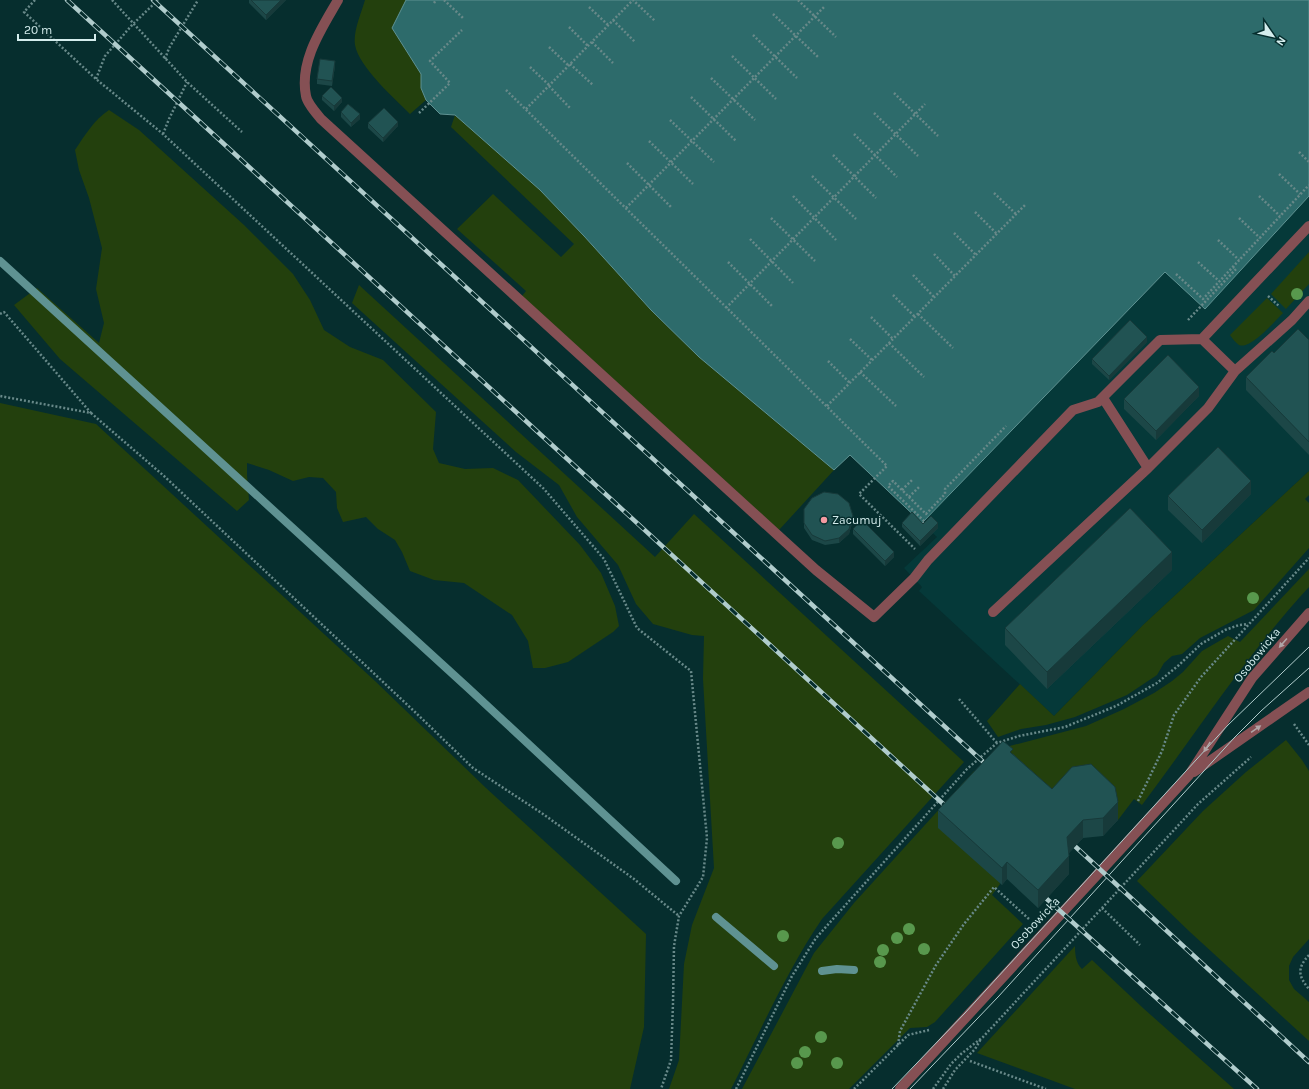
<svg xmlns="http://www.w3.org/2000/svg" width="1309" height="1089" font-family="Karla,sans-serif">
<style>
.built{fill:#053939}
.green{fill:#23400d}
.water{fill:#2d6b6b;stroke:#5f9292}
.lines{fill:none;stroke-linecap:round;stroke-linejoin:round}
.stream{stroke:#5f9292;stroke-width:8}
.path{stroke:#688989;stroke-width:2.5;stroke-dasharray:2 2;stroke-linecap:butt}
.minor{stroke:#855054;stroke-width:10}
.tram{stroke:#b0cccc;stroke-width:1}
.rail-casing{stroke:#b0cccc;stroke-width:4.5}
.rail{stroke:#062e2e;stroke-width:3;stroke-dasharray:9;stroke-linecap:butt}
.tree{fill:#58984d}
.wall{fill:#1c4747}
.shaded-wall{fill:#173a3a}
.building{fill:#215353;stroke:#173a3a}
.oneway{fill:#b0a6a8}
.poi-dot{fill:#f49aa1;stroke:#062e2e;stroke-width:1.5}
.labels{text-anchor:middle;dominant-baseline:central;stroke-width:3;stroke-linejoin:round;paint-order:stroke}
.poi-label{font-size:12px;fill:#d4eded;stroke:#062e2e;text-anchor:start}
.street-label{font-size:12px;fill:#d4eded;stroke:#062e2e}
</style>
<rect width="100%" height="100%" fill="#062e2e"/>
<path class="built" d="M1309 196V471L1143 625 1054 716 919 591 922 587 904 568 937 537 922 523 1165 272 1205 309Z"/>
<path class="green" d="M365 0H406L392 28 421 74V88L426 100 410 114C394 98 359 67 355 45 353 31 361 14 365 0Z
M109 110 139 130 244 225 293 274 310 300 324 330 350 347 383 360 436 412 433 449 439 463 465 469 493 468 518 480 580 545 601 573 615 606 619 626 613 632 568 662 545 668H533L528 641 512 615 464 583 434 580 410 571 402 552 395 540 378 529 366 517 343 522 337 508 336 492 323 478 309 477 293 481 269 470 247 463V475L249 500 237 511 60 359 14 305 37 288 99 343 104 323 96 289 102 248 89 198 79 170 75 150C85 135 94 120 109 110Z
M455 115 540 190 584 236 651 310 699 357 834 470 779 530 522 296 526 291 457 229 493 194 561 257 574 244 451 127Z
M1309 252V284L1286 309 1271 294Z
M359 285 655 557 694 514 964 762 822 919C786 972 760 1032 731 1089H669L679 1060 684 964 692 925 714 868 703 679 704 636 692 635 653 624 636 604 618 565 577 517 559 485 516 452 352 303Z
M1267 298 1283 313C1275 321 1250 350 1239 345 1236 343 1232 338 1230 335Z
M0 403 96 424 375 681 486 788 646 934 644 1027 630 1089H0Z
M1309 471V495L1305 499 1309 503V548L1254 610 1200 638 1182 654 1172 656 1164 663 1157 675 1127 695 1075 717 1046 725 1021 729 998 737 987 721 1020 684 1054 716 1143 625Z
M1309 569V587C1247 654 1197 732 1142 805L1134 799 1118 820 1115 805 1052 807 1006 747 1086 726 1124 709 1154 693 1172 681 1183 672 1202 651 1228 636 1240 642Z
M1286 740 1302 760 1309 771V939L1293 957 1289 966V980L1294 989 1309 1002V1041L1190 932 1137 881 1203 811 1246 772Z
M974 771 983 779 1000 884 992 895 1023 924 935 1022 927 1027 910 1028 849 1089H742L814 953 854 903Z
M1075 946C1075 955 1076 963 1082 969L1092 960 1143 1008 1234 1089H1075L977 1053Z"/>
<path class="water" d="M406 0H1309V196L1205 309 1165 272 922 523 850 455 834 470 699 357 651 310 584 236 540 190 455 115 440 114 426 100 421 88V74L392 28Z"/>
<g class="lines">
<path class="stream" d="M0 261 467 687 676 881
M716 917 774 966
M822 971 837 969 854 970"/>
<path class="path" d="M35 0 24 12 96 79 163 134 544 489 604 559 637 628 691 671 707 838 703 877 679 916 674 946 673 1003 671 1060 661 1089
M112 0 187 82 242 132
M444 0 463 18
M798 0 836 37
M434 3 436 0
M589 7 608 25
M773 14 818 57
M613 20 635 42
M569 27 588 46
M753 35 797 78
M592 42 613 63
M549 47 569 66
M732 56 776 99
M165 59 169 48 198 0
M570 64 593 85
M530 67 549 85
M711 78 755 120
M96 79 105 56 133 24 158 0
M549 86 570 108
M506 90 887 466 859 494 915 549
M894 93 938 136
M691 97 736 141
M526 109 633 0 655 21
M419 113 450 83 430 61 462 30
M874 113 918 156
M670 120 714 162
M163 134 169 119 187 82
M854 134 897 177
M649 141 693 184
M1299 152 1309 162
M833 155 876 198
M627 163 671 207
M1279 174 1300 194
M812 176 856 219
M994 193 1016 214
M793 196 836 240
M1259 196 1280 216
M626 208 825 6
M975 212 997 234
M771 218 815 261
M1239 218 1260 238
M954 233 976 255
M750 239 793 283
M1218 240 1239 260
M934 254 955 276
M728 262 772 306
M1198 262 1219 281
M1176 274 1203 299 1309 185
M913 275 934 297
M893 295 915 317
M1268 296 1279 306
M726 308 925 104
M0 314 4 312 91 413 0 396
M918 314 953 348
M871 317 893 339
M1188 320 1236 269 1233 267
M850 339 872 360
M889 343 924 377
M828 361 850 383
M860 372 896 406
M827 406 1025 205
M91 413 164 476 415 712 473 768 543 814 634 879 679 916
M902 490 912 480
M909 497 919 487
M923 524 925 522 888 486 893 481 926 514 945 494V489L1006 426
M959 699 997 743
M1294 724 1309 745
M1138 801 1162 751 1174 715 1201 677 1309 558
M1102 908 1140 945
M1309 955C1297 968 1298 976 1309 989
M898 1045 900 1031 936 965 964 924 994 887 1030 920
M970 1061 1046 1089
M736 1089 792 976 816 938 967 769 997 743 1019 736 1065 727 1116 706 1157 683 1179 665 1201 644 1225 630 1239 625 1248 624
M854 1089 908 1035 929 1030
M933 1089 951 1064 961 1054 983 1037 1198 804 1251 757
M943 1089 955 1070 975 1049 981 1039"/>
<path class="minor" d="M338 0C322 28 299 61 306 96 307 103 316 113 321 119L816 570 874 617 914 578 928 560 1073 410 1098 402 1160 340 1202 339
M1235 371 1202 339 1309 226
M1103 398 1148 468
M993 612 1148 468 1208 408 1235 371 1292 320 1309 301
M1194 772 1309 692
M900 1089 1189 775 1252 678 1309 613"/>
<path class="tram" d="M892 1089 965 1013 1228 725 1309 647
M910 1089 998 997 1234 738 1261 711 1309 668"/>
<g class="rail-casing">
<path id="rail" d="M67 0 952 812
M153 0 991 769
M1066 838 1309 1062
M1038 891 1257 1089"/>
</g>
<use href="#rail" class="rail"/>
</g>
<g class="tree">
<circle cx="1297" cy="294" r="6"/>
<circle cx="1253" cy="598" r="6"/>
<circle cx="838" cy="843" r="6"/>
<circle cx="909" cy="929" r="6"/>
<circle cx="783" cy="936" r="6"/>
<circle cx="897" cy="938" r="6"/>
<circle cx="924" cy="949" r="6"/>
<circle cx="883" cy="950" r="6"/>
<circle cx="880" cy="962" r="6"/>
<circle cx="821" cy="1037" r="6"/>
<circle cx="805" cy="1052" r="6"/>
<circle cx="797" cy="1063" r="6"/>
<circle cx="837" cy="1063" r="6"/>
</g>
<path class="wall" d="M249 0H286L266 20 249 3Z
M335 66 332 86 317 84V79Z
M322 96 342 102 334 111 322 100Z
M341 112 360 119 351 127 341 117Z
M368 123 398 126 383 142 368 128Z
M1309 340V455L1246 390V377L1274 353Z
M1147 342 1109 380 1092 364V359Z
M1199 396 1156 440 1124 409V399Z
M1251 494 1202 543 1168 510V496Z
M804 509 853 520 849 534 839 543 825 545 812 540 804 528Z
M902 523 923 524 938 528 920 546 902 527Z
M853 529 894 557 885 566 853 534Z
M1172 570 1047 689 1005 645V628Z
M1013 754 1052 789 1118 820 1103 836 1083 838 1069 853V874L1038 908 1007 879 1002 885 938 828V810Z"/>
<path class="shaded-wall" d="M281 0H286L266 20V15Z
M335 61V66L332 86V81Z
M342 98V102L334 111V106Z
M360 114V119L351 127V123Z
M398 122V126L383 142V138Z
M1147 337V342L1109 380V376Z
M1199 387V396L1156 440V431Z
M1251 481V494L1202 543V530Z
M853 516V520L849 534 839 543V538Z
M938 523V528L920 546V541Z
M894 552V557L885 566V561Z
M1172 552V570L1047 689V672Z
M1118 802V820L1103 836V818Z
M1083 820V838L1067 855V837Z
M1069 856V874L1038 908V890Z
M1007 862V879L1002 885V868Z"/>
<path class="building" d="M251 0H281L266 15Z
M320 59 335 61 332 81 317 79Z
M331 87 342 98 334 106 322 96Z
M348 104 360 114 351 123 341 112Z
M384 108 398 122 383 138 368 123Z
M1130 320 1147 337 1109 376 1092 359Z
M1298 329 1309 340V442L1246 377 1272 351 1274 353Z
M1168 355 1199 387 1156 431 1124 399Z
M1218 447 1251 481 1202 530 1168 496Z
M824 492 838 494 849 503 853 516 849 529 839 538 825 541 812 535 804 523V509L812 498Z
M1130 508 1172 552 1047 672 1005 628Z
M912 512 923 524 931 516 938 523 920 541 902 523Z
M862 520 894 552 885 561 853 529Z
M1003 741 1013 749 1010 752 1052 789 1072 767 1091 764 1115 787 1118 802 1103 818 1083 820 1067 837 1069 856 1038 890 1007 862 1002 868 938 810Z"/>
<defs><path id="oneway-solid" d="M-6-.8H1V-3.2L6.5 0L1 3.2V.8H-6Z"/></defs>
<g class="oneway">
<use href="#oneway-solid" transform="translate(1283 643) rotate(131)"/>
<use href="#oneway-solid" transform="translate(1256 729) rotate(-35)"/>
<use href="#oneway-solid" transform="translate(1207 747) rotate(123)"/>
</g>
<circle class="poi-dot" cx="824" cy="520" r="4"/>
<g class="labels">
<g class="poi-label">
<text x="832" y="520">Zacumuj</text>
</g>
<g class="street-label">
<text transform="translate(1257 655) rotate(-51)">Osobowicka</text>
<text transform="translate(1035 923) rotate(-47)">Osobowicka</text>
</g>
</g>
<g transform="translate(1273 36) rotate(124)" stroke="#062e2e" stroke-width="3" paint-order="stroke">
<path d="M0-3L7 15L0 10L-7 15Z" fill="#d4eded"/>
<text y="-6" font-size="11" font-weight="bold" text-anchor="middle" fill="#d4eded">N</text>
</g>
<path d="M18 34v6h77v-6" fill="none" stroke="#d4eded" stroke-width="2"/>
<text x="24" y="34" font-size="12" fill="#d4eded" stroke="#062e2e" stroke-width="3" paint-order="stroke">20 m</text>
</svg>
